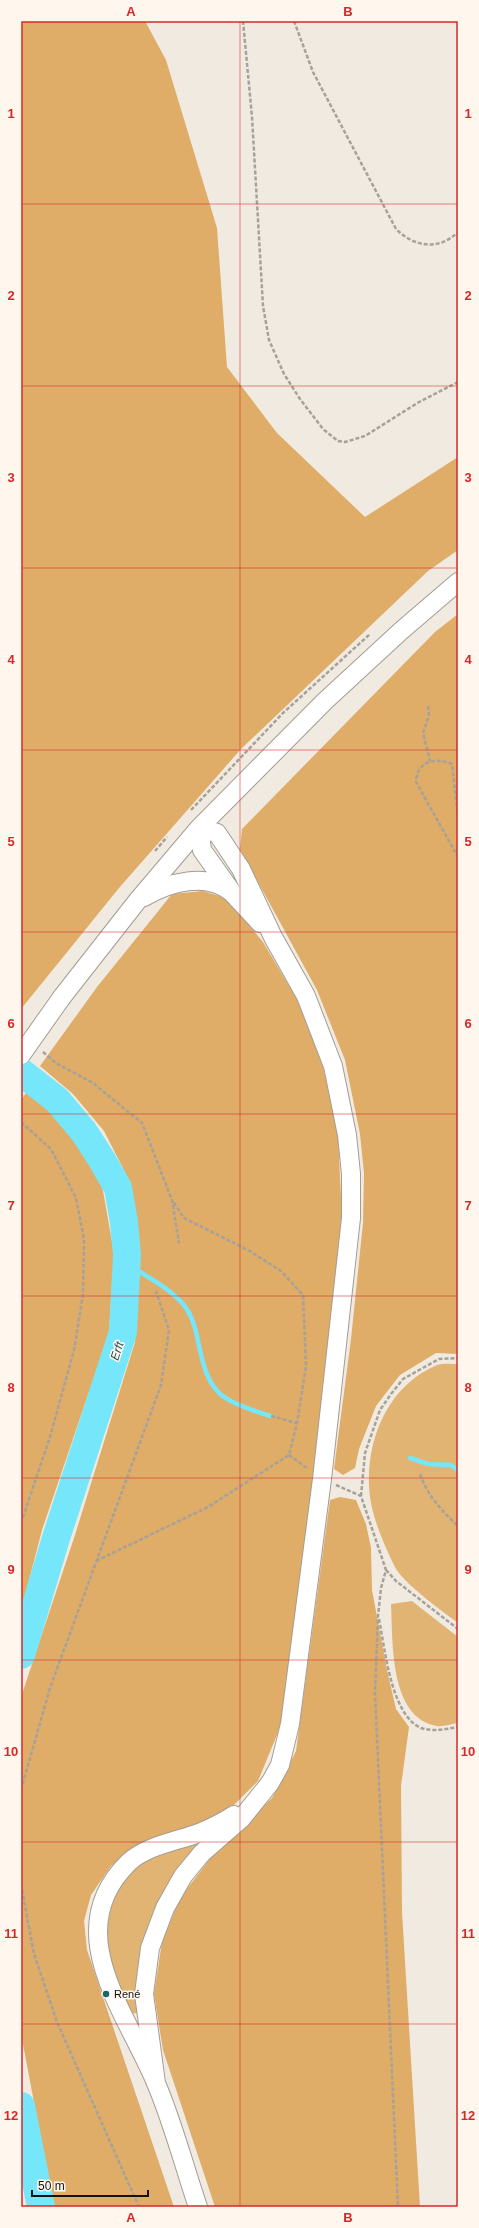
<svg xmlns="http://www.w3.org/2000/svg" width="479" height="2228" font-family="Helvetica,sans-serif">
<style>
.green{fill:#e2b474}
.forest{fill:#dfad67}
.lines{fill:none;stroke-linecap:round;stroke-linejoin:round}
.stream{stroke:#76e6fa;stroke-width:4.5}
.river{stroke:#76e6fa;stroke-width:28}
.secondary-casing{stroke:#a39c93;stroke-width:20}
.path{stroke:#a6a199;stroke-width:2.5;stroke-dasharray:4 2;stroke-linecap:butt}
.secondary{stroke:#fff;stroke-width:18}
.secondary-bridge-casing{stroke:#a39c93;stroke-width:20;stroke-linecap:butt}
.secondary-bridge{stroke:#fff;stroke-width:18}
.grid{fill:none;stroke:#d62828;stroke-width:1;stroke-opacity:0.55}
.poi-dot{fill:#1a6470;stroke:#fff7ee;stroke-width:1.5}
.labels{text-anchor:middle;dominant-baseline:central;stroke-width:3;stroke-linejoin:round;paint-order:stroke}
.poi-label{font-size:11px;fill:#14120e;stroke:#fff7ee;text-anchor:start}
.water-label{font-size:12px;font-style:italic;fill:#1f5059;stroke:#fff7ee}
.neatline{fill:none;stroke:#d62828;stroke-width:1.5}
.grid-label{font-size:13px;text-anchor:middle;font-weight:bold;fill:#d62828}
</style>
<rect width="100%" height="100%" fill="#f1eae0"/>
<path class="green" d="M458 1364V1623C442 1611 403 1583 395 1567 383 1543 370 1513 369 1486 367 1437 389 1385 437 1365 443 1363 452 1364 458 1364Z
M412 1601 458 1637V1723C451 1724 443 1727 437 1726 389 1718 393 1641 391 1604Z
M206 1839 178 1867 149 1923 141 1959 138 2013 127 2014 107 1958 105 1912 126 1874 142 1862Z"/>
<path class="forest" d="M21 21H145L166 60 217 228 227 367 277 433 365 517 458 457V550L428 571 241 749 119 888 21 1009Z
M458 614V1354L436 1353 400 1375 376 1406 359 1449 355 1468 343 1475 334 1469 351 1339 363 1223 364 1173 360 1134 345 1060 317 990 240 849 242 829 435 632Z
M203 891 226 898 263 942 299 1003 323 1067 338 1135 342 1218 313 1478 281 1725 258 1781 234 1805 204 1821 138 1845 111 1866 91 1895 84 1921 87 1950 174 2207H54L21 2034V1697L75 1535 135 1342 140 1264 130 1182 104 1131 73 1094 40 1066 97 987 172 894Z
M28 1090 70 1133 102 1185 114 1253 109 1333 42 1530 21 1611V1100Z
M340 1497 356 1500 366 1524 371 1548 372 1590 387 1670 396 1709 409 1727 401 1786 402 1912 420 2207H215L163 2050 154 1994 162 1942 180 1898 212 1856 272 1798 296 1751 330 1500Z"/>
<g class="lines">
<path class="stream" d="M127 1264C146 1276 168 1287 184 1305 191 1314 196 1330 198 1341 209 1396 219 1399 270 1416
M410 1458 428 1464 451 1465 458 1471"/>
<path class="river" d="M21 1072 57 1100 84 1132 102 1160 118 1188 124 1222 127 1255 123 1332 56 1538 21 1655
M21 2106 41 2207"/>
<g class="secondary-casing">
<path id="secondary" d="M199 828 202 850 234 895 260 923
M144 897C170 882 206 872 231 892
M62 997 138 900 199 828 325 701 402 630 458 582
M156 2083 144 1994 150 1948 165 1908 183 1876 202 1853 241 1819 270 1783 280 1765 290 1724 322 1479 351 1218V1174L347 1135 333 1066 306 996 273 937 241 869 217 833 199 828
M198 2207C184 2166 173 2123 156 2083 127 2013 58 1931 129 1862 146 1846 177 1841 199 1833 211 1828 223 1822 234 1815"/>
</g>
<path class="path" d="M243 21 252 117 263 306 269 340 284 374 300 399 323 429 338 441 345 442 365 436 419 402 458 382
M294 21 313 72 396 229C414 247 439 251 458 232
M428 706 429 715 423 733 430 761
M191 810 283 713 370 634
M458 818 452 764C435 757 417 761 416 782L458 857
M155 851 167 837
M43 1052 56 1063 93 1083 142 1123 172 1200 179 1243
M21 1122 51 1149 76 1198 84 1239 83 1294 74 1350 50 1437 21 1523
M271 1416 297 1423
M289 1455 308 1469
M420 1474C428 1496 441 1510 458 1526
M336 1485 361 1496 386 1570 381 1588 378 1616 375 1693 398 2207
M361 1496 365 1453 380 1410 391 1394 403 1379 439 1359 458 1358
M96 1561 208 1507 289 1455 297 1423 306 1366 303 1295 281 1271 248 1250 184 1218 172 1200
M386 1570 396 1581 458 1629
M379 1619C385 1649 391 1715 421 1728 433 1732 446 1729 458 1727
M21 1790 50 1688 161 1385 169 1330 156 1291
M21 1884 34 1954 57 2022 139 2207"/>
<use href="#secondary" class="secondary"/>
<g class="secondary-bridge-casing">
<path id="secondary-bridge" d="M21 1055 62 997"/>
</g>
<use href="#secondary-bridge" class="secondary-bridge"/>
</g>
<path class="grid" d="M240 21V2207M21 204H458M21 386H458M21 568H458M21 750H458M21 932H458M21 1114H458M21 1296H458M21 1478H458M21 1660H458M21 1842H458M21 2024H458"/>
<circle class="poi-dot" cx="106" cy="1994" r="4"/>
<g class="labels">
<g class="poi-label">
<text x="114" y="1994">René</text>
</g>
<g class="water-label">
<text transform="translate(117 1351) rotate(-72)">Erft</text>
</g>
</g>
<rect width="479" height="2228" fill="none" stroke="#fff7ee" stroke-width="44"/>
<path d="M32 2190v6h116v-6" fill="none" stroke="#14120e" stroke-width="2"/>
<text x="38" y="2190" font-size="12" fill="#14120e" stroke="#fff7ee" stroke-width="3" paint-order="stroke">50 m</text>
<rect x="22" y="22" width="435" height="2184" class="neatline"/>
<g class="grid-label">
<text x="131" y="16">A</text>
<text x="348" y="16">B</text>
<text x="11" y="118">1</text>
<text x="468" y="118">1</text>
<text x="11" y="300">2</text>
<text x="468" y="300">2</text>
<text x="11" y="482">3</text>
<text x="468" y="482">3</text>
<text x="11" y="664">4</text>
<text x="468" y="664">4</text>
<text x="11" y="846">5</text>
<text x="468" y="846">5</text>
<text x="11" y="1028">6</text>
<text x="468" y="1028">6</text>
<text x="11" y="1210">7</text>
<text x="468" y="1210">7</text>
<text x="11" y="1392">8</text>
<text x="468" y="1392">8</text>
<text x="11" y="1574">9</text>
<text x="468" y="1574">9</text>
<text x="11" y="1756">10</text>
<text x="468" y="1756">10</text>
<text x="11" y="1938">11</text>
<text x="468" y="1938">11</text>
<text x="11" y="2120">12</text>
<text x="468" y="2120">12</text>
<text x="131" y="2222">A</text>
<text x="348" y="2222">B</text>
</g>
</svg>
